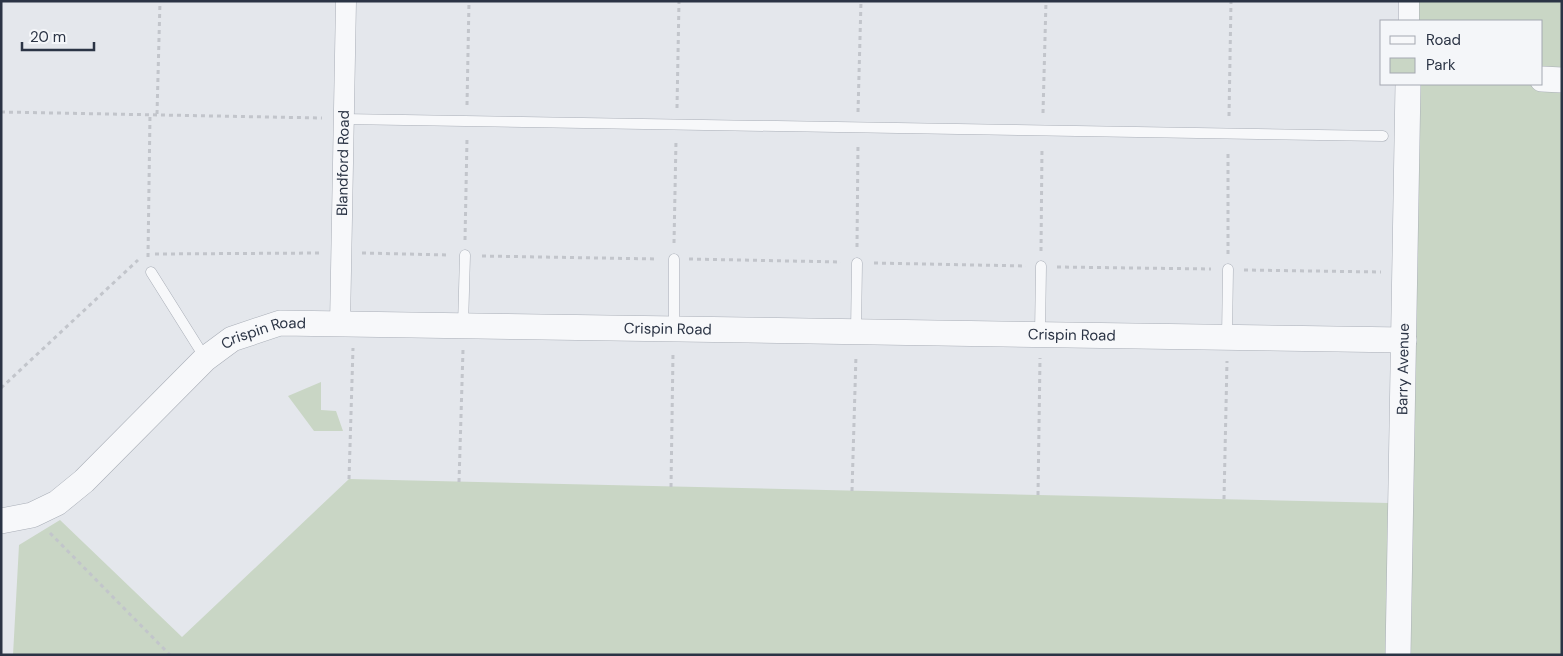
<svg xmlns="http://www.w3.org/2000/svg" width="1563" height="656" font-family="'DM Sans',sans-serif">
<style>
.green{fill:#c9d6c5}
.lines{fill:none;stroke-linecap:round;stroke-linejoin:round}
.service-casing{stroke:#a9aeb7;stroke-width:11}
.minor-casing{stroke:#a9aeb7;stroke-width:21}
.tertiary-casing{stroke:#a9aeb7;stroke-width:26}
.path{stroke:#c2c5cb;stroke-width:3;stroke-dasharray:4 4;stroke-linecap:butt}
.service{stroke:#f7f8fa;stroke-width:10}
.minor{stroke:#f7f8fa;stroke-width:20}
.tertiary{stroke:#f7f8fa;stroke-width:25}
.labels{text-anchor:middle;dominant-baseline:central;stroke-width:4.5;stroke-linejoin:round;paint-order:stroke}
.street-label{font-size:15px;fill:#2b3445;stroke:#f4f6f9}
</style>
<rect width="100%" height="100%" fill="#e4e7ec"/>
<path class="green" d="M1409 1H1562V655H1398L1408 84H1542V21H1409Z
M321 382V410L336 411 343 431H314L288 396Z
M349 479 1389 503 1387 655H13L19 545 60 520 182 637Z"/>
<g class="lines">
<g class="service-casing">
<path id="service" d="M343 119 1383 136
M674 259V329
M151 272 205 358
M463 326 465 255
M856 331 857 263
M1040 334 1041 266
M1227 337 1228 269"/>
</g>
<g class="minor-casing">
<g id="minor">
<path d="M1409 21V1"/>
<path id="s1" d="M340 325 346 1"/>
</g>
</g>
<g class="tertiary-casing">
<g id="tertiary">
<path d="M1542 79 1562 80"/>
<path id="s2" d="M1 521 32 515 57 503 84 481 205 359 232 339 280 323 1404 340"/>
<path id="s3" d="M1398 655 1408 84"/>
</g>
</g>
<path class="path" d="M467 105 469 1
M677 108 679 1
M1 112 322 118
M858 112 861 1
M1043 113 1046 1
M157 114 160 1
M1229 116 1231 1
M465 240 467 139
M674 243 676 140
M857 247 858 143
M1041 251 1042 147
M362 253 448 255
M155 254 321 253
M1228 254V150
M482 256 658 259
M148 257 150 114
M689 259 841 262
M874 263 1026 266
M1057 267 1211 269
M1244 270 1381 272
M1 388 138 260
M349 479 353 348
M459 482 463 350
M671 487 673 353
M852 491 856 355
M1038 495 1040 358
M1224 499 1227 361
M50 533 170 655"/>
<use href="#service" class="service"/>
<use href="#minor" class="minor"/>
<use href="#tertiary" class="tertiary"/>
</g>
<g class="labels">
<g class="street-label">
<text stroke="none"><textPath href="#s1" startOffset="162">Blandford Road</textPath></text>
<text stroke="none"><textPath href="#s2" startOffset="738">Crispin Road</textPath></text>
<text stroke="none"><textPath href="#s2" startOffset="1142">Crispin Road</textPath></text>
<text stroke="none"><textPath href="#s2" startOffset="332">Crispin Road</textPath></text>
<text stroke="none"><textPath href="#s3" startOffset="286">Barry Avenue</textPath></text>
</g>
</g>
<rect width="1563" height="656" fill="none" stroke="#2b3445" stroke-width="5"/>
<rect x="1380" y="20" width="162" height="65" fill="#f4f6f9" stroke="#a4a8b1"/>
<rect x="1390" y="36" width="25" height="8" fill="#f7f8fa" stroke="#a4a8b1"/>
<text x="1426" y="45" font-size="15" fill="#2b3445">Road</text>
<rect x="1390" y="58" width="25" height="15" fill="#c9d6c5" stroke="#a4a8b1"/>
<text x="1426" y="70" font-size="15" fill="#2b3445">Park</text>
<path d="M22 42v8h72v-8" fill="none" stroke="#2b3445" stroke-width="2.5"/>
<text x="30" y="42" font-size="15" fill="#2b3445" stroke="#f4f6f9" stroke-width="4" paint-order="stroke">20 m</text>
</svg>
